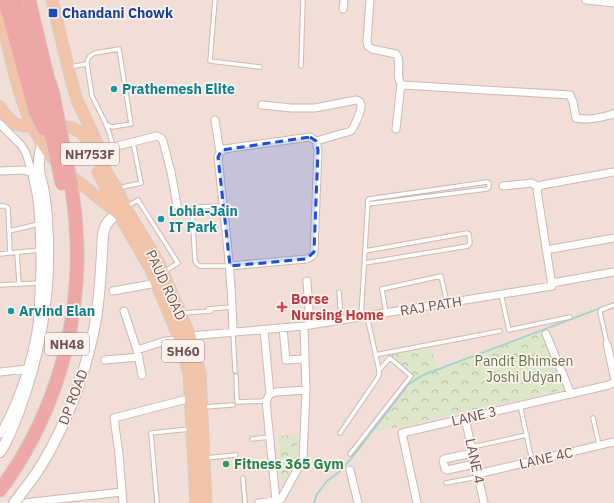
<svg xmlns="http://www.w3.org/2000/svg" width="614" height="503" font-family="'IBM Plex Sans',sans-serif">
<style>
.residential{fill:#f1dfd7}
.park{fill:url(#park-crowns)}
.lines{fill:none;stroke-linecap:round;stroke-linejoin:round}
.stream{stroke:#a6d2ce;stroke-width:2}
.lane-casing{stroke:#cdb7b2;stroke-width:5.5}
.street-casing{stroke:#cdb7b2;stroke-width:9}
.secondary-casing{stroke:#cfb6b0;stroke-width:12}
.primary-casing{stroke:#d4cbca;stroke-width:13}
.highway-casing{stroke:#d4cbca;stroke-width:15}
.lane{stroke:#fff;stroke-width:3.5}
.street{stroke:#fff;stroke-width:7}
.secondary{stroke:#fff;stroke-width:10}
.primary{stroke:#f1c3a8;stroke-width:11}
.highway{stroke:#eda7a6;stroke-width:13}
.highway-bridge-casing{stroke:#d4cbca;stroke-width:15;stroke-linecap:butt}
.highway-bridge{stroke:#eda7a6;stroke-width:13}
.marked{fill:#1d4ed8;fill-opacity:0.2;stroke:#1d4ed8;stroke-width:3;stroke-dasharray:8 5;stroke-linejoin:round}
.transit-dot{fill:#1a4fb4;stroke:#fdf3ee;stroke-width:1.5}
.culture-dot{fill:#0f9aa8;stroke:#fdf3ee;stroke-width:1.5}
.health-dot{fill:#e0444e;stroke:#fdf3ee;stroke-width:1.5}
.leisure-dot{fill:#2e9e5b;stroke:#fdf3ee;stroke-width:1.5}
.labels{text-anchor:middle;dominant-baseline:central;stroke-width:3.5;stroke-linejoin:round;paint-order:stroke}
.shield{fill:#fdf3ee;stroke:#9b827f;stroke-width:1}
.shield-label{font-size:13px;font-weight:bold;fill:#71524f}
.transit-label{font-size:14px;font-weight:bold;fill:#164399;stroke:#fdf3ee;text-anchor:start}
.culture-label{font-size:14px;font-weight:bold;fill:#0d838f;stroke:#fdf3ee;text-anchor:start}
.street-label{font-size:14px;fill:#71524f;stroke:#fdf3ee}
.health-label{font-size:14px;font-weight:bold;fill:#be3a42;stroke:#fdf3ee;text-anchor:start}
.park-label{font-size:14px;fill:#617648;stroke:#fdf3ee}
.leisure-label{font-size:14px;font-weight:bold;fill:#27864d;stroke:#fdf3ee;text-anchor:start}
</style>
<defs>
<pattern id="park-crowns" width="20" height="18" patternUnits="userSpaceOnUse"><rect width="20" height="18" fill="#dce6c8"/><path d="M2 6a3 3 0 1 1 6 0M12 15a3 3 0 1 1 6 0" fill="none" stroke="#b7bda5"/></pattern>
</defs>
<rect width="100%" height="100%" fill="#faeee8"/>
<path class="residential" d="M0 0H614V503H0Z"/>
<path class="park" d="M538 333H542L544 336 564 386 563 390 379 431 377 429 414 380 390 362V358L392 355 431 348 438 370Z
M297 435V461L281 486 278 436Z"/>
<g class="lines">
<path class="stream" d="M314 503 317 494 327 481 339 472 350 460 409 384 423 375 614 303"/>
<g class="lane-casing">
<path id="lane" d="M215 0 210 61 260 67
M119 49 131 124 112 127 106 124 92 96 87 64C87 59 90 55 95 53Z
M301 66 303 0
M69 67 87 64
M106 125 109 132 113 146
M118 188 141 183 133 142
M0 206H5L8 208 10 253
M223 206 195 207 192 209 195 261 197 264 200 266H230
M126 207 138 200 178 263 165 271
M9 231 39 224
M17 252 19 284
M0 254 40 250
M365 263 468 246 470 243 469 234 467 233 365 251
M0 285 39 283
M339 292 341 320
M501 294 509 330 570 317
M208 309 233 307
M183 313 211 311
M386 313 382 289 441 276 447 303
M361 317 368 200 369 199 487 182 489 183V187L487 189 368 204
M233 332 235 371
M607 344 600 312 601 310 614 305
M375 355 500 331
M236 376 237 402 266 401
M520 405 532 461
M204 407 233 405
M593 418 599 445
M340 433 377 379 379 375V370L367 316
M252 439 270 437
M472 447 527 435
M350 454 411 376 390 358 379 370
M205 458 236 455
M243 478 245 503
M446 483 478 477
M157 503 151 433 190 429"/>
</g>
<g class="street-casing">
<path id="street" d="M370 0 367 41 368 46 372 49 396 54C403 63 394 77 402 85L570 95 573 102 576 118C589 121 601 117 614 114
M586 0 614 3
M343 9 344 0
M262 105 291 108H315L356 100C359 101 360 101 361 105 362 110 354 127 351 131L316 141
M215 120 220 152
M0 124 21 145 26 153 32 173
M396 129 401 84
M101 150 157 136 161 138 163 141 171 172 177 205
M0 171 23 170 32 173C33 182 36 191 37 200 40 223 40 247 40 270 39 288 39 307 37 325 32 361 18 402 0 434
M503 186 532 183 538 187
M538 187 542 185 614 172
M546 250 614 238
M230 266 306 259C310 258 313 256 314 252L318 150 316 141 310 137 224 149C221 151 219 153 218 157 224 215 232 274 233 332
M307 281 310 325
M552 283 614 272
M113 291 157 283
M124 311 137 350 142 375
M283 328 286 360 305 359
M264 330 270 394
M546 334 571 394
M190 336 304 326 552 286 537 190 538 187
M607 344 614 376
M137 350 165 341 180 340
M105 360 139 357
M0 372 27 369
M465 418 484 503
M473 453 444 459 443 460 445 469 447 470 475 464
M350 470 358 503
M477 474 614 442
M276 501 266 401 270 394 276 392 306 390
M26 503 32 502 122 492
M123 503 119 454 114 418 191 398
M259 503 276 501 281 499 303 459 306 390 304 326
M417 503 402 433 609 385 614 382"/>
</g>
<g class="secondary-casing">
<path id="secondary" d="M0 452C9 439 13 425 19 411 41 351 52 287 47 223 47 211 45 199 43 187 41 181 39 173 39 167 38 159 41 150 42 142
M14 503C23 491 33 479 41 466 65 426 83 381 93 334 100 302 101 268 103 235 105 223 109 220 118 213"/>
</g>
<g class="primary-casing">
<path id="primary" d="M52 0 71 79 77 100 99 147
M0 11C13 66 21 129 64 170 69 175 75 179 80 183 92 193 104 202 116 212
M0 107 7 117 15 124 24 126H33L42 124 72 128 80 132 87 139 96 151 110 179 117 188 125 207 159 263 190 336 200 373 206 503
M98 172 118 213 150 268 180 340 189 374 196 503"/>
</g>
<g class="highway-casing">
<path id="highway" d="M3 0 9 15 32 100
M15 0 42 98
M29 0 47 75 53 94
M0 490C48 426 75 345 77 265 78 238 75 210 71 183"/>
</g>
<use href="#lane" class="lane"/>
<use href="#street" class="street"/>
<use href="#secondary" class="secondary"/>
<use href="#primary" class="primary"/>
<use href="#highway" class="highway"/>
<g class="highway-bridge-casing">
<path id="highway-bridge" d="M53 94 71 183
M42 98 55 150 62 184
M32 100 35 111 44 129"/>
</g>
<use href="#highway-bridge" class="highway-bridge"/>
</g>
<path class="marked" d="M310 137 316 141 318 150 314 252 306 259 230 266 218 157 222 150Z"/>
<rect class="transit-dot" x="48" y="8" width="10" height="10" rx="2"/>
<g class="culture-dot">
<circle cx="114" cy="89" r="4"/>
<circle cx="161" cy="219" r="4"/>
<circle cx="11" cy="311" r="4"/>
</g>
<path class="health-dot" d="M280 301h4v4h4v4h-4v4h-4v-4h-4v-4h4z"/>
<circle class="leisure-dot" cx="226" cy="464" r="4"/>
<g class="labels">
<g class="shield">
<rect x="61" y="143" width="58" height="22" rx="3"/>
<rect x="45" y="333" width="44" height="22" rx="3"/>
<rect x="162" y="340" width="42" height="22" rx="3"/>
</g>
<g class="shield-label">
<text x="90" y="154">NH753F</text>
<text x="67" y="344">NH48</text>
<text x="183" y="351">SH60</text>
</g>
<g class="transit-label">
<text x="62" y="13">Chandani Chowk</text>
</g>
<g class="culture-label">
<text x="122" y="89">Prathemesh Elite</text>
<text x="169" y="211">Lohia-Jain<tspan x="169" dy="16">IT Park</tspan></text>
<text x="19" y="311">Arvind Elan</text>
</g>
<g class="street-label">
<text transform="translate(166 285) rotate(65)">PAUD ROAD</text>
<text transform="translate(431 306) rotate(-9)">RAJ PATH</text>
<text transform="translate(73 397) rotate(-69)">DP ROAD</text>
<text transform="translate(474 416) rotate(-13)">LANE 3</text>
<text transform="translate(546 458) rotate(-13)">LANE 4C</text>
<text transform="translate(475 461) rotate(78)">LANE 4</text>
</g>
<g class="health-label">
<text x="291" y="299">Borse<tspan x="291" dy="16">Nursing Home</tspan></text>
</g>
<g class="park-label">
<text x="524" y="361">Pandit Bhimsen<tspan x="524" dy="16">Joshi Udyan</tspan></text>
</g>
<g class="leisure-label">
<text x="234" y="464">Fitness 365 Gym</text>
</g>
</g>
</svg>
